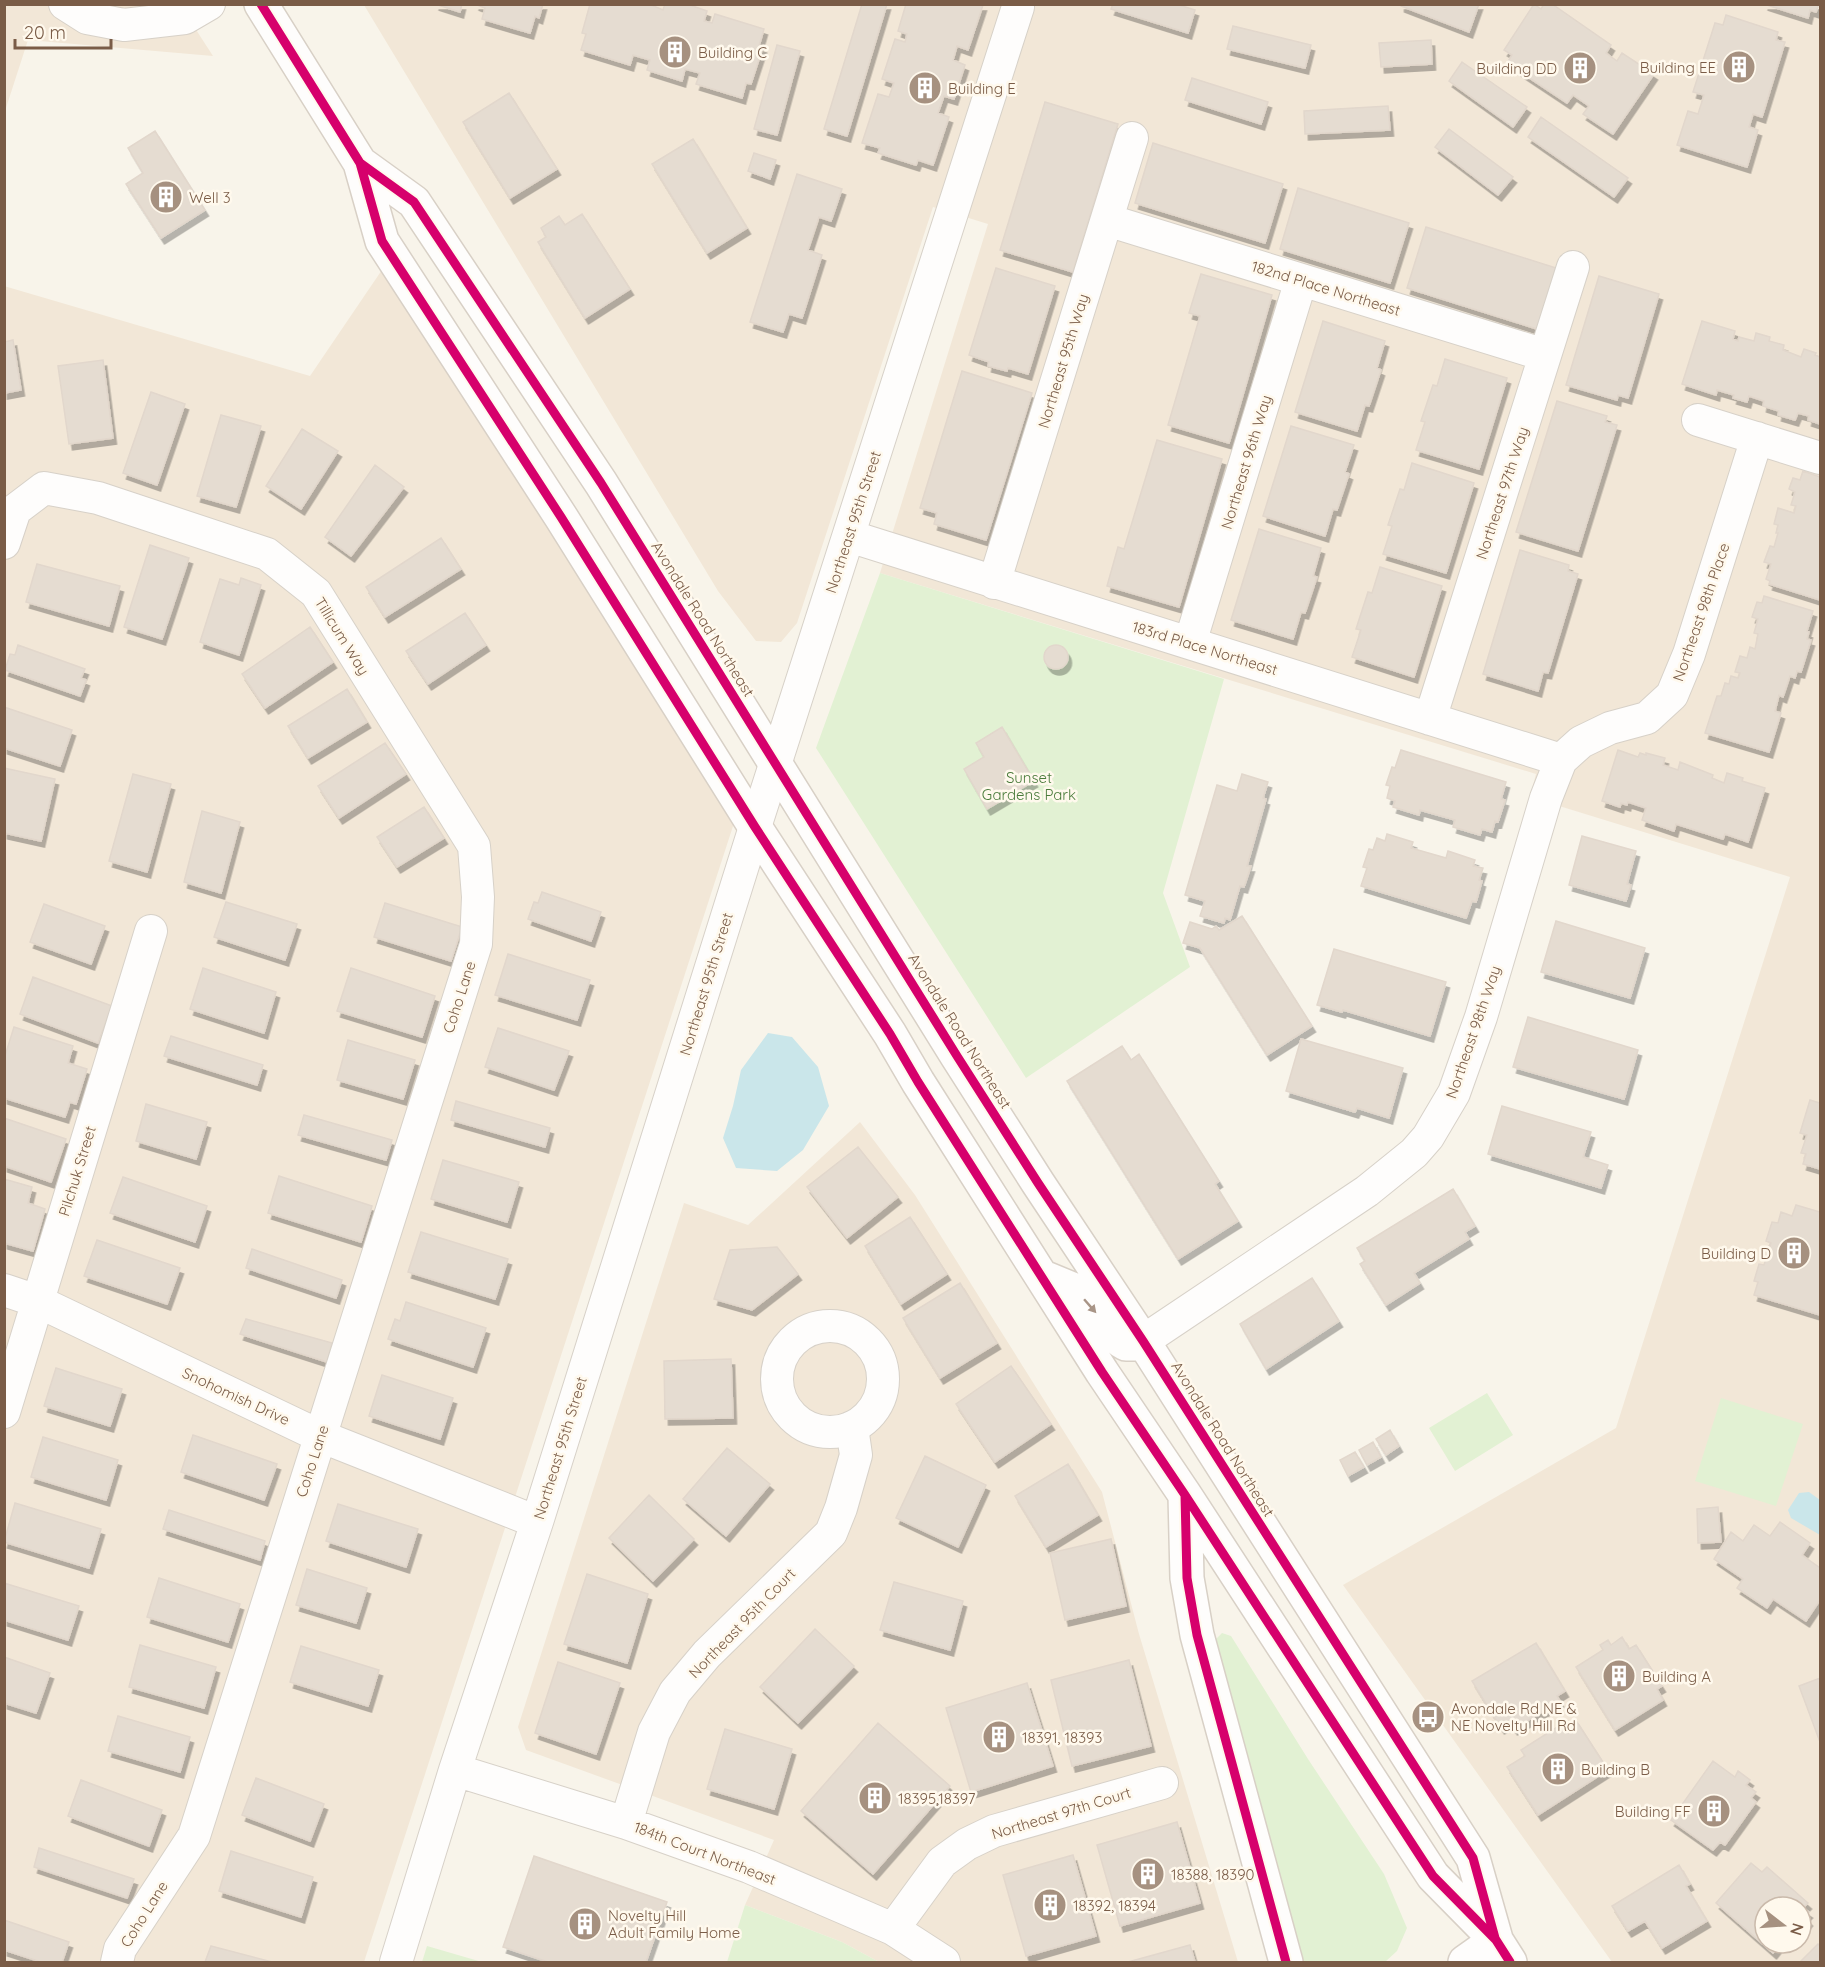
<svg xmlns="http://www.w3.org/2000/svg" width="1825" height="1967" font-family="Quicksand,sans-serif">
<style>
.residential{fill:#f2e7d7;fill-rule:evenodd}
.green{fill:#e2f1d3}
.water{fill:#cae6ea}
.building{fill:#e5dcd1;stroke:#e2d7cc;stroke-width:1.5;filter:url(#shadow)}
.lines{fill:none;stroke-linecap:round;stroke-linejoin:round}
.street-casing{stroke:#d7d1c8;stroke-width:34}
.secondary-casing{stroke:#d8d0c6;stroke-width:36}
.street{stroke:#fefdfc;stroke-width:32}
.secondary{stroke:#fefdfc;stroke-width:33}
.cycleway-casing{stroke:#fff9ed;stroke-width:13}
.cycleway{stroke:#d6006c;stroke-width:9}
.oneway{fill:#a89486}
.labels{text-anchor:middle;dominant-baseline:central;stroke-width:5;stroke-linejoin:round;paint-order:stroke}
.poi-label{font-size:15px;fill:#7a5c47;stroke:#fff9ed;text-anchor:start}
.street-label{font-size:15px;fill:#7a5c47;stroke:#fff9ed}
.park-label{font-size:15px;fill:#4a7b3b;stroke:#fff9ed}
</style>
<defs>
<filter id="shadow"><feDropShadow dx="3.5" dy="6" stdDeviation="0" flood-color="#0004"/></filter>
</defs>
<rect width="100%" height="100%" fill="#f8f4ea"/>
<path class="residential" d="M5 5H180L213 56 28 40 5 111Z
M364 5H1820V1962H1612L1343 1585 1616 1428 1790 877 1530 797 1536 774 880 573 988 224 933 207 797 623 781 642 756 641 718 591ZM1765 1907H1801V1943H1765Z
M388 261 734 823 364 1962H5L4 286 310 376Z
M860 1122 915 1195 1102 1492 1139 1634 1238 1962H879L842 1942 745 1905 774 1840 526 1750 518 1727 684 1203 748 1225Z"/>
<path class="green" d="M880 573 1224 679 1163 893 1190 967 1026 1078 816 748Z
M1487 1393 1513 1435 1455 1471 1429 1428Z
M1721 1398 1803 1424 1776 1506 1695 1481Z
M1222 1633 1231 1636 1308 1759 1384 1874 1407 1928 1397 1951 1385 1962H1295L1223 1683 1216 1639Z
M745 1905 842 1942 879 1962H727Z
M427 1946 482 1962H422Z"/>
<path class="water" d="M768 1033 792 1037 818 1067 829 1106 803 1150 777 1171 736 1168 723 1138 733 1106 741 1070Z
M1809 1492 1820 1500V1535L1791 1518 1788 1510 1799 1493Z"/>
<path class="building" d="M435 4H462L460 12Z
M475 4H543L539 18 535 16 530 33 482 19 485 8Z
M590 4H649L663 10 665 4H687L707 11 704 21 712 23 715 14 764 29 759 46 763 47 751 84 746 83 742 98 696 84 700 73 685 69 682 81 647 70 650 60 633 55 630 65 581 50 586 34 582 33Z
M862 4H887L847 136 824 129Z
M906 4 983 5 968 50 957 46 953 60 965 65 954 99 944 96 938 113 949 117 933 165 918 160 916 165 878 153 880 148 862 143 878 94 889 97 894 83 882 79 895 39 905 42 907 34 898 31Z
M1113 4H1176L1195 10 1188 33 1111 9Z
M1401 4H1479L1469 32 1401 6Z
M1534 4 1541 9 1544 4H1552L1611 45 1606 53 1617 61 1622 53 1654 74 1613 134 1583 114 1589 106 1573 95 1567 103 1507 63 1512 55 1504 50Z
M1764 4H1819L1816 12 1810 10 1808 18Z
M1726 15 1778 32 1776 40 1785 42 1762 117 1753 114 1749 127 1758 130 1747 167 1677 145 1688 111 1698 114 1704 95 1693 92 1715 23 1723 25Z
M1233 26 1311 45 1305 68 1227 49Z
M1431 40 1432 64 1381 67 1379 43Z
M777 45 800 51 777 135 754 129Z
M1462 62 1527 107 1513 127 1449 81Z
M1192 78 1268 102 1261 124 1185 100Z
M509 93 557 169 510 198 463 122Z
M1045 102 1118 124 1073 272 1000 250Z
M1388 106 1390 130 1305 134 1304 111Z
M1541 117 1628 178 1614 197 1528 137Z
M1449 129 1513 177 1498 195 1435 147Z
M155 131 205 210 161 238 126 184 143 173 128 148Z
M693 139 747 228 707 253 652 164Z
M1153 143 1283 184 1265 243 1135 203Z
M754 153 776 160 770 179 748 171Z
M797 174 842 189 831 221 819 217 808 250 822 255 802 318 789 314 783 332 750 322Z
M1298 188 1409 223 1390 283 1280 249Z
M582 214 630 289 585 318 538 242 546 237 541 228 559 216 565 225Z
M1426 227 1556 268 1537 329 1407 288Z
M996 268 1055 286 1028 374 1008 368 1007 371 988 366 989 362 969 355Z
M1201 274 1272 295 1229 443 1168 425 1200 316 1189 313Z
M1599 276 1659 294 1628 398 1618 395 1617 400 1566 385Z
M1323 321 1385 341 1377 368 1381 370 1369 406 1365 405 1357 431 1295 412Z
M1702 321 1735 331 1733 339 1738 341 1739 337 1754 341 1756 333 1770 337 1769 341 1784 345 1783 350 1801 357 1804 349 1816 353 1815 355 1820 357V424L1808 420 1809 416 1798 413 1795 420 1778 415 1779 411 1763 406 1764 401 1749 396 1747 402 1733 398 1734 395 1717 390 1716 395 1682 384Z
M13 340 21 390 4 393V342Z
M1445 359 1507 378 1479 469 1416 450 1425 422 1421 421 1433 385 1437 386Z
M103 360 113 438 69 444 58 366Z
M962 371 1032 393 986 540 934 524 937 513 920 508Z
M151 392 185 404 157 485 123 473Z
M1557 401 1607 416 1605 422 1617 425 1578 551 1516 532Z
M221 415 261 426 236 507 197 496Z
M1291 426 1354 445 1345 472 1349 474 1337 510 1333 509 1325 536 1263 516Z
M302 429 338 451 301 509 266 486Z
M1157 440 1222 459 1179 607 1107 586 1118 547 1124 549Z
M1412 463 1474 483 1446 573 1383 554 1392 526 1388 525 1400 489 1404 490Z
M375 465 404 487 351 556 325 537Z
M1803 471 1820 477V600L1769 584 1770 581 1766 579 1771 564 1764 562 1770 546 1774 547 1778 533H1776L1778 525 1774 524 1778 508 1794 513 1796 506 1791 505 1795 492 1789 489 1793 478 1800 480Z
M1259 529 1321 548 1313 576 1317 577 1305 613 1301 612 1293 639 1231 620Z
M441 538 461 569 385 617 366 587Z
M150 545 189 558 162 639 124 627Z
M1520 550 1569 565 1568 571 1578 574 1548 673 1543 672 1538 691 1483 674Z
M37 564 120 586 109 626 26 602Z
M1380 567 1442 586 1414 677 1352 657 1361 630 1356 629 1368 592 1372 593Z
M241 578 261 585 239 655 200 642 220 579 239 585Z
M1764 596 1813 611 1807 631 1809 632 1807 639 1811 640 1801 672 1797 671 1795 678 1790 676 1783 697 1779 695 1775 711 1781 713 1769 752 1705 733 1717 696H1721L1725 683 1729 684 1731 676 1738 678 1740 673 1735 672 1740 656 1747 658 1750 647 1755 649 1758 634 1754 633 1758 619 1752 617 1757 602 1762 603Z
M465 613 486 645 428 684 406 651Z
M310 627 333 662 265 708 242 674Z
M1044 657a12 12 0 1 1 24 0a12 12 0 1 1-24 0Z
M18 645 85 669 81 678 86 680 80 696 5 670 10 654 15 655Z
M347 689 367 722 308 758 288 726Z
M4 707 72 730 60 766 4 748Z
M1002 727 1034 781 987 809 964 769 984 757 976 743Z
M385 743 406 774 339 818 318 786Z
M1401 750 1506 782 1501 799 1505 800 1498 822 1495 821 1492 832 1482 829 1480 835 1453 827 1455 820 1420 810 1419 815 1393 807 1395 801 1387 798 1390 786 1386 785 1392 767 1395 768Z
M1618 750 1638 757 1640 753 1646 755V753L1665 758 1663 765 1678 770 1680 762 1713 775 1712 778 1724 783 1727 773 1743 778 1742 781 1765 788 1748 842 1725 834 1723 839 1676 824 1674 831 1642 820 1646 808 1628 802 1627 805 1621 803 1620 807 1602 801Z
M4 768 55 779 41 841 4 833Z
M133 774 171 784 147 872 109 861Z
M1242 774 1268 782 1263 798 1266 799 1247 866H1251L1244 887 1240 886 1230 920 1225 918 1224 923 1200 916 1205 901 1185 895 1217 785 1237 791Z
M424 807 444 838 397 867 377 837Z
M202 811 240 822 221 893 184 882Z
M1387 834 1413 842 1411 848 1446 858 1448 851 1475 860 1473 866 1483 868 1479 880 1482 881 1476 902 1472 901 1466 918 1361 886 1367 868 1363 867 1369 849 1373 850 1377 838 1385 841Z
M1582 836 1636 851 1627 884 1631 885 1626 901 1569 885Z
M542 892 601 912 591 941 528 919 534 902 538 903Z
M226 902 297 924 285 960 214 937Z
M385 903 462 927 451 961 374 937Z
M44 904 105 926 91 964 30 942Z
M1242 916 1312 1026 1267 1055 1200 948 1183 943 1190 922 1212 929 1216 926 1219 930Z
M1556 921 1645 948 1630 998 1541 972Z
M1334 949 1446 982 1430 1036 1343 1010 1342 1012 1317 1005Z
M508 954 590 980 577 1020 495 995Z
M203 968 276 992 264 1033 190 1009Z
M351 968 435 996 422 1037 337 1011Z
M33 977 112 1006 98 1043 20 1014Z
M1528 1017 1638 1050 1624 1099 1513 1067Z
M14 1027 73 1046 68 1063 87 1069 76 1104 70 1102 65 1117 4 1098V1059Z
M498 1028 569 1051 554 1090 485 1067Z
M171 1036 263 1065 257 1085 164 1056Z
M1301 1039 1403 1068 1389 1118 1357 1108 1355 1112 1286 1091Z
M348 1040 415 1060 403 1099 337 1080Z
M1122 1046 1131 1060 1139 1054 1219 1181 1215 1184 1238 1221 1178 1259 1067 1081Z
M1810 1100 1820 1103V1169L1803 1164 1806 1154 1801 1153 1807 1135 1800 1133Z
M456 1101 550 1128 545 1147 451 1120Z
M146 1104 207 1122 196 1159 136 1141Z
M1502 1106 1591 1132 1583 1157 1608 1165 1601 1188 1488 1154Z
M304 1115 392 1140 386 1160 298 1135Z
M4 1118 66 1139 51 1182 4 1166Z
M858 1147 898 1197 847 1238 807 1187Z
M443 1160 519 1182 507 1222 431 1199Z
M279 1176 372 1206 361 1242 268 1213Z
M123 1177 207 1206 195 1242 110 1213Z
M4 1179 32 1187 28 1203 45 1209 33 1251 4 1243Z
M1453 1189 1475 1226 1465 1232 1469 1239 1414 1273 1420 1283 1386 1305 1360 1264 1365 1261 1357 1248Z
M1796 1205 1820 1212V1315L1754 1295 1758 1282 1754 1281 1759 1264 1764 1265 1771 1243 1766 1241 1772 1222 1778 1223 1781 1212 1792 1216Z
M910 1217 947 1274 901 1304 865 1246Z
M421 1232 508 1259 495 1299 408 1272Z
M97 1240 180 1268 167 1304 84 1276Z
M777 1247 798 1274 752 1310 714 1299 730 1250Z
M252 1249 342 1280 336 1298 246 1268Z
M1312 1278 1339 1321 1266 1369 1240 1324Z
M960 1283 997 1343 940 1378 903 1318Z
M406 1302 486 1328 473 1367 388 1339 395 1319 400 1321Z
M246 1319 332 1343 327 1362 240 1334Z
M731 1359 733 1418 665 1419 664 1361Z
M1011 1366 1051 1424 995 1462 956 1404Z
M56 1368 122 1389 110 1426 44 1406Z
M382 1375 453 1398 440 1439 369 1416Z
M1390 1430 1399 1446 1386 1455 1376 1439Z
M193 1435 277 1464 264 1500 181 1472Z
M43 1437 118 1460 106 1500 31 1477Z
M1373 1442 1381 1457 1367 1465 1359 1450Z
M727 1448 770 1484 726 1536 683 1499Z
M1355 1452 1364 1467 1348 1476 1340 1460Z
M925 1456 986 1485 958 1547 896 1518Z
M1068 1464 1098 1515 1046 1547 1015 1496Z
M649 1495 694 1539 653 1581 609 1538Z
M15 1503 101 1529 89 1568 4 1542Z
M338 1504 418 1529 406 1567 326 1541Z
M1718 1507 1721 1542 1698 1543 1697 1509Z
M169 1510 265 1541 260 1560 163 1529Z
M1780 1522 1810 1543 1802 1555 1820 1568V1600L1806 1621 1773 1599 1767 1608 1737 1588 1743 1579 1714 1559 1731 1532 1743 1541 1754 1525 1770 1536Z
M1111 1539 1126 1606 1065 1620 1050 1553Z
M307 1569 367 1588 356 1623 296 1605Z
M587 1574 648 1594 627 1663 564 1644Z
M159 1578 240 1604 228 1642 147 1617Z
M894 1582 963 1601 950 1650 880 1630Z
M4 1583 79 1606 68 1640 4 1620Z
M815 1629 854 1666 798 1723 760 1687Z
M1622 1637 1629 1649 1636 1645 1662 1686 1657 1689 1663 1700 1615 1730 1576 1667 1603 1650 1600 1645 1608 1640 1611 1645Z
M1536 1643 1565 1691 1557 1696 1560 1701 1514 1729 1510 1723 1501 1728 1472 1681Z
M140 1645 216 1667 204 1708 129 1687Z
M301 1646 379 1670 368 1706 290 1682Z
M4 1657 50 1673 36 1713 4 1703Z
M1129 1660 1151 1746 1072 1766 1051 1680Z
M558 1662 620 1683 596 1754 535 1733Z
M1820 1678V1742L1799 1686Z
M1027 1683 1053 1766 971 1792 946 1708Z
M118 1716 190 1737 180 1772 108 1751Z
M1575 1719 1608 1770 1538 1815 1507 1767 1525 1756 1521 1750 1565 1722 1567 1725Z
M878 1723 950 1786 873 1874 801 1811Z
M725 1729 792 1749 774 1809 707 1789Z
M1713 1761 1735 1777 1738 1771 1750 1780 1746 1785 1756 1792 1751 1798 1756 1802 1725 1845 1720 1842 1713 1850 1671 1820Z
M256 1778 324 1804 310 1841 242 1815Z
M81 1780 162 1810 149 1846 68 1816Z
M1177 1822 1200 1903 1120 1926 1097 1845Z
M39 1848 134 1879 127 1898 34 1867Z
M231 1851 313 1877 301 1917 219 1891Z
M1073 1855 1096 1936 1026 1956 1003 1875Z
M534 1856 667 1902 646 1962H548L503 1947Z
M1751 1863 1762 1872 1767 1867 1808 1903 1803 1908 1809 1912 1805 1916 1809 1920 1801 1930V1907H1765V1943H1781L1773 1953 1716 1903Z
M1679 1865 1690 1884 1686 1886 1707 1921 1662 1948 1645 1921 1628 1931 1612 1906Z
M4 1920 69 1942 62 1962H41L4 1950Z
M1818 1944 1820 1946V1962H1800Z
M1190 1945 1195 1962H1128Z
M211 1946 272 1962H205Z"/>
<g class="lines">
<g class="street-casing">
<path id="street" d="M65 4 87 18 124 25 185 18 209 4
M1107 220 1545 355
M1698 420 1820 458
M849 536 1561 760
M4 543 15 510 44 488 98 498 267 554 316 593 474 846 478 897 476 944 194 1836 120 1949 117 1962
M994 583 1132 138
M1190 643 1301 280
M1430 719 1573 267
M4 1290 37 1301 320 1436 537 1522
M777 1379a53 53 0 1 1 106 0a53 53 0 1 1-106 0Z
M1143 1341 1367 1191 1414 1153 1428 1137 1454 1093 1481 1017 1546 798 1561 760 1581 742 1610 728 1647 718 1672 695 1689 654 1757 438
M4 1412 151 931
M455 1770 626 1823 749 1867 893 1929 944 1962
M626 1823 654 1732 675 1692 707 1654 831 1533 841 1508 856 1455 852 1427
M893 1929 942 1862 967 1844 994 1831 1162 1783
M396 1962 455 1770 537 1522 755 827 1018 7"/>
</g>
<g class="secondary-casing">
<path id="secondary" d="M261 4 360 163 382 241 561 517 755 827 890 1034 918 1082 1102 1372 1185 1495 1433 1876 1496 1940 1510 1962
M360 163 414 202 601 483 957 1056 1038 1183 1143 1341 1473 1858 1496 1939
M1043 1277 1077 1291 1121 1341 1126 1344H1133
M1185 1495 1187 1578 1197 1635 1286 1962
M1465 1962 1496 1940"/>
</g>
<use href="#street" class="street"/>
<use href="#secondary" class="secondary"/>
<g class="cycleway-casing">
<path id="cycleway" d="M261 4 360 163 382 241 561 517 755 827 890 1034 918 1082 1102 1372 1185 1495 1433 1876 1496 1940 1510 1962
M360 163 414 202 601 483 957 1056 1038 1183 1143 1341 1473 1858 1495 1938
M1185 1495 1187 1578 1197 1635 1286 1962"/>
</g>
<use href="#cycleway" class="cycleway"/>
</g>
<defs><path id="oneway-solid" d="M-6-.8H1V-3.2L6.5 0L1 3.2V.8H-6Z" transform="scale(1.5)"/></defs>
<use class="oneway" href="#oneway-solid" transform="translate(1090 1306) rotate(49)"/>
<defs>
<g id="building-disc" transform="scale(1.725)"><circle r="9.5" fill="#a69180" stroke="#fff9ed"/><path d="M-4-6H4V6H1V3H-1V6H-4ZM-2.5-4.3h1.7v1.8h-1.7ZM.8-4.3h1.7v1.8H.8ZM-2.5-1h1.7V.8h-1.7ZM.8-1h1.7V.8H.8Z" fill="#fff"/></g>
<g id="bus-disc" transform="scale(1.725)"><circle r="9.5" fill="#a69180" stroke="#fff9ed"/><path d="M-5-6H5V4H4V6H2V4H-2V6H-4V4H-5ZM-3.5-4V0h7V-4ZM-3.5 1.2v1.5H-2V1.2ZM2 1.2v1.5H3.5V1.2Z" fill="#fff"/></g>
</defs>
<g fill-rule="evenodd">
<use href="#building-disc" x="675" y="52"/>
<use href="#building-disc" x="1739" y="67"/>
<use href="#building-disc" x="1580" y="68"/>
<use href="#building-disc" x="925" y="88"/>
<use href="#building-disc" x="166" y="197"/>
<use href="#building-disc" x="1794" y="1253"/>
<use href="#building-disc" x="1619" y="1676"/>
<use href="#bus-disc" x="1428" y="1717"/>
<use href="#building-disc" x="999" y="1737"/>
<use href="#building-disc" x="1558" y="1769"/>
<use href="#building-disc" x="875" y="1798"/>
<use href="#building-disc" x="1714" y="1811"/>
<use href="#building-disc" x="1148" y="1874"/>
<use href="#building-disc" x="1050" y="1905"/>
<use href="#building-disc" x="585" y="1924"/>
</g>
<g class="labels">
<g class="poi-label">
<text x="698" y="52">Building C</text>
<text x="1716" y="67" text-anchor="end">Building EE</text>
<text x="1557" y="68" text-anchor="end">Building DD</text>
<text x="948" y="88">Building E</text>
<text x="189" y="197">Well 3</text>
<text x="1771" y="1253" text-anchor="end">Building D</text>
<text x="1642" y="1676">Building A</text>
<text x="1451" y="1708">Avondale Rd NE &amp;<tspan x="1451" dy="17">NE Novelty Hill Rd</tspan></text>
<text x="1022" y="1737">18391, 18393</text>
<text x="1581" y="1769">Building B</text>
<text x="898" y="1798">18395,18397</text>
<text x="1691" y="1811" text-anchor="end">Building FF</text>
<text x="1171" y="1874">18388, 18390</text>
<text x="1073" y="1905">18392, 18394</text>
<text x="608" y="1915">Novelty Hill<tspan x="608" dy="17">Adult Family Home</tspan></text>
</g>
<g class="street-label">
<text transform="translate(1326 288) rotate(17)">182nd Place Northeast</text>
<text transform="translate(1063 361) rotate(-73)">Northeast 95th Way</text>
<text transform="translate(1246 462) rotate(-73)">Northeast 96th Way</text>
<text transform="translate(1502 493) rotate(-72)">Northeast 97th Way</text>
<text transform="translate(853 522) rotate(-72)">Northeast 95th Street</text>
<text transform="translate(1701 612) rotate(-71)">Northeast 98th Place</text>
<text transform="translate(703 619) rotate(58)">Avondale Road Northeast</text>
<text transform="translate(342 636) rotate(58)">Tillicum Way</text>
<text transform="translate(1205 648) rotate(17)">183rd Place Northeast</text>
<text transform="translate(706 984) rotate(-73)">Northeast 95th Street</text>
<text transform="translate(459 997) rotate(-72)">Coho Lane</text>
<text transform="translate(960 1031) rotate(58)">Avondale Road Northeast</text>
<text transform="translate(1473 1032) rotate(-71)">Northeast 98th Way</text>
<text transform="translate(77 1171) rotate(-73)">Pilchuk Street</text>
<text transform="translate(236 1396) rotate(25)">Snohomish Drive</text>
<text transform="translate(1223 1439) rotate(58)">Avondale Road Northeast</text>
<text transform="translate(560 1448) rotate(-73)">Northeast 95th Street</text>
<text transform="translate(312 1461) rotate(-72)">Coho Lane</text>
<text transform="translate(742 1623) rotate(-46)">Northeast 95th Court</text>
<text transform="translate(1061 1813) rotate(-17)">Northeast 97th Court</text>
<text transform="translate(705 1853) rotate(21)">184th Court Northeast</text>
<text transform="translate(144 1914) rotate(-58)">Coho Lane</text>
</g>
<g class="park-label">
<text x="1029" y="777">Sunset<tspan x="1029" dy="17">Gardens Park</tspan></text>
</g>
</g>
<rect width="1825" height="1967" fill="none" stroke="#7a5c47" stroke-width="12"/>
<g transform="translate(1783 1925) rotate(107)"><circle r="28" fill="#fff9ed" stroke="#cabaab" stroke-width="1.5"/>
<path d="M0-4.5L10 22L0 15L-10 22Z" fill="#a69180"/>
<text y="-9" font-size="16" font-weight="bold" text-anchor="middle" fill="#7a5c47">N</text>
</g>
<path d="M15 39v9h96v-9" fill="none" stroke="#7a5c47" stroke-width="3"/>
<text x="24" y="39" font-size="18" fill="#7a5c47" stroke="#fff9ed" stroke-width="4.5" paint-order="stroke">20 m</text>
</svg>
